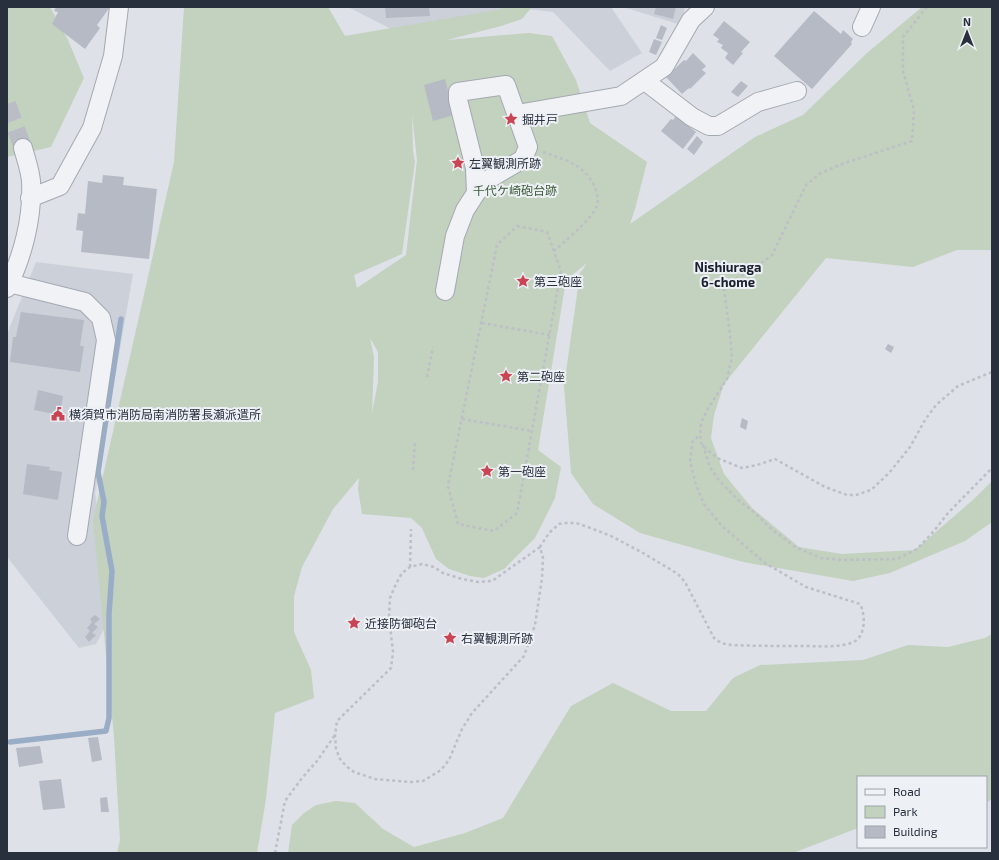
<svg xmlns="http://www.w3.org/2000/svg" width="999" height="860" font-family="'Exo 2','Noto Sans JP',sans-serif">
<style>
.built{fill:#ccd0d9}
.green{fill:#c3d1bf;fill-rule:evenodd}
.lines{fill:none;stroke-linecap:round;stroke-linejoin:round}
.stream{stroke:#99adc7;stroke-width:5.5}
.building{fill:#b5bac4}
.minor-tunnel{stroke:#babdc5;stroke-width:18;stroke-dasharray:18 9;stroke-linecap:butt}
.minor-casing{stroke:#a4a8b1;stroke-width:20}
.path{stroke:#bcbfc6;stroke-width:2.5;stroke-dasharray:3 3;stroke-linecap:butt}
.minor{stroke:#f0f2f6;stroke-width:18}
.labels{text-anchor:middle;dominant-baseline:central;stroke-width:4;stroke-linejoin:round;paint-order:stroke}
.poi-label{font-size:12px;fill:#282f3d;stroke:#edf0f5;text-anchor:start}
.park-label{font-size:12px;fill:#3a5935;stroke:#edf0f5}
.neighbourhood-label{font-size:13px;font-weight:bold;fill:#1a202e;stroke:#edf0f5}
</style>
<rect width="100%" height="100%" fill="#dee1e7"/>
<path class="built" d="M348 7H611L642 53 610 71 553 12 527 9 405 36Z
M623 7H685L681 25Z
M36 262 133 274 95 493 112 614 96 644 79 648 7 557V334Z"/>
<path class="green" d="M7 7H50L68 40 84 78 51 147 7 157Z
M184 7H328L345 36 502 9V7H532L522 19 501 26 447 40 529 33 552 36 576 80 590 123 647 162 635 209 630 224 755 137 803 115 867 53 922 7H992V250H957L913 267 826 258 724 384 714 415 711 438 724 474 752 508 799 547 842 554 915 550 974 499 992 481V522L965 541 927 557 890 573 853 581 743 562 640 533 593 504 571 473 564 386 580 273 587 263 566 280 538 450 561 467 555 498 535 538 504 569 484 578 470 576 449 569 436 559 422 528 411 518 362 514 358 489 359 478 333 509 302 567 294 596V632L311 670 314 698 275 713 266 799 257 853H117L120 840 114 737 93 520 174 162ZM412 114 417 160 406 255 357 288 354 275 402 254 415 162 413 151ZM370 338 378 352V382L372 413 374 357Z
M992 634V799L986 803V777H858V828L793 853H288L292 825 304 813 316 805 336 801 355 803 383 829 414 847 465 833 503 818 571 706 613 683 671 711H706L733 678 760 665 863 660 908 645 948 647 985 638Z"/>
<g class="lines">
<path class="stream" d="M10 742 106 731 109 718V614L112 571 102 516 104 502 98 472 121 319"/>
</g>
<path class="building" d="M56 7H110L97 25 100 28 85 49 52 24 58 12 54 11Z
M385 7H429L430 16 386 18Z
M656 7H676L673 19 654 14Z
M814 11 841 34 843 30 853 39 851 42 852 44 812 89 774 56Z
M724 21 750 42 741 52 743 53 733 65 725 58 728 53 721 48 723 45 717 42 719 39 713 35Z
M661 25 667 28 662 40 656 38Z
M654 39 662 42 656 55 649 52Z
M693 53 706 66 702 70 706 73 690 89 689 88 682 94 666 77 684 60 686 61Z
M445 79 454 115 433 121 424 85Z
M741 81 748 86 738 97 731 92Z
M676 116 696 132 683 149 661 131 671 119 673 120Z
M697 136 703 142 694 155 687 149Z
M103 175 124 177 123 185 157 189 149 259 81 252 83 231 76 230 78 213 85 214 88 181 102 183Z
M21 312 84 320 80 346H84L80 372 10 362 13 337H16Z
M888 344 894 347 891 353 885 349Z
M38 390 63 396 61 410 55 409 54 414 34 410Z
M742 418 748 421 746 430 740 427Z
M27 464 50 467 49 470 62 472 58 500 23 494Z
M95 615 100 619 94 624 98 627 92 633 96 635 89 642 85 637 90 631 87 628 92 622 90 619Z
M98 737 102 760 92 762 88 738Z
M40 746 43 763 19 767 16 748Z
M61 779 65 808 43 810 39 781Z
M107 797 109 812H101L100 798Z"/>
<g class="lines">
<path class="minor-tunnel" d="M7 104 23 148"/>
<g class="minor-casing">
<path id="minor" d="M862 27 871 7
M645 81 692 117 709 126H718L758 102 797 91
M517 114 621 96 664 67 691 20 705 7
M30 198 60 186 92 128 113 56 119 7
M9 283 85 302 101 318 106 340 77 536
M7 288C23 256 33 217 31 181 30 170 26 159 23 148
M445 291 455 236 465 210 476 193 475 168 458 100V92L506 85 528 147 523 159 489 179 476 193"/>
</g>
<path class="path" d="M927 7 903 37V71L914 110 912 141 842 164 821 173 806 185 772 255 753 269 728 283 724 290 730 334 732 357 727 379 707 410 701 423 700 435 702 445 717 458 742 468 757 465 775 459 825 487 847 495H856L871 490 889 473 910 447 925 420 936 405 958 386 992 372
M543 152C554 156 565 159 575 165 588 172 601 191 597 206 593 218 564 242 554 251
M517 226 547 232 561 271 517 513 494 531 458 524 448 486 497 245Z
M482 323 550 335
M427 377 433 347
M462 419 532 431
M703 445 710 467 718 479 737 499 755 513 769 527 795 547 821 558 842 560 897 559 917 549 934 531 948 513 992 468
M413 470 415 442
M540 547 492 581 478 582 462 579 443 573 434 567 422 564 410 567 402 573 396 584 390 598 389 617 393 652 391 668 337 721 335 735 336 749 340 759 346 766 354 772 375 779 411 782 423 781 441 770 449 760 462 729 472 713 524 656 535 625 542 578 543 558 540 547 549 533 559 524 564 523H576L588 527 611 536 643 553 678 574 685 582 714 638 721 643 731 645C755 646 778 646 802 646 817 646 835 648 851 643 866 639 866 615 860 604L806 587 765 563 722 526 704 504 696 485 690 461 693 441 700 435
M410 567 411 529
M275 853 285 801 302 778 317 761 335 735"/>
<use href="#minor" class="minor"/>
</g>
<defs>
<g id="sight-bare" transform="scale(1.08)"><path d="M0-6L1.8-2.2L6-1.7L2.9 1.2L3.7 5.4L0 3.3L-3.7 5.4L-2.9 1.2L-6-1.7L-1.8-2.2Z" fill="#ca4553" stroke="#edf0f5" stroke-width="2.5" paint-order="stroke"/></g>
<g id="civic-bare" transform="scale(1.08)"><path d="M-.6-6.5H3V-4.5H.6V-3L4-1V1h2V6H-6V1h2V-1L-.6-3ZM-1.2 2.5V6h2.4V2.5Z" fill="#ca4553" stroke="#edf0f5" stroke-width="2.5" paint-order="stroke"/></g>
</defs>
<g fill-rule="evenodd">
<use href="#sight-bare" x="511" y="119"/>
<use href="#sight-bare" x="458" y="163"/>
<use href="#sight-bare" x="523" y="281"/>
<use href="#sight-bare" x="506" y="376"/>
<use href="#civic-bare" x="58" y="414"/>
<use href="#sight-bare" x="487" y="471"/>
<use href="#sight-bare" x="354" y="623"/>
<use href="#sight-bare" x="450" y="638"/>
</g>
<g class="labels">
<g class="poi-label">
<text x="522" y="119">掘井戸</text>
<text x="469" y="163">左翼観測所跡</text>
<text x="534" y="281">第三砲座</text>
<text x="517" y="376">第二砲座</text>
<text x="69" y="414">横須賀市消防局南消防署長瀬派遣所</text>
<text x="498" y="471">第一砲座</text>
<text x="365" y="623">近接防御砲台</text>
<text x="461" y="638">右翼観測所跡</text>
</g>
<g class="park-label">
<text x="515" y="190">千代ケ崎砲台跡</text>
</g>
<g class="neighbourhood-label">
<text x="728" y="267">Nishiuraga<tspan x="728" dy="15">6-chome</tspan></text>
</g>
</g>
<rect width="999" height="860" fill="none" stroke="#282f3d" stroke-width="16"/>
<rect x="857" y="776" width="130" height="72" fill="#edf0f5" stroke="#9ea3ab"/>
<rect x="865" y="789" width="20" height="6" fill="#f0f2f6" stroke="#9ea3ab"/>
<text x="893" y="796" font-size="12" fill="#282f3d">Road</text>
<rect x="865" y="806" width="20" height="12" fill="#c3d1bf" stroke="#9ea3ab"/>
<text x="893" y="816" font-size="12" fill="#282f3d">Park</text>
<rect x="865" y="826" width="20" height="12" fill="#b5bac4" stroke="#9ea3ab"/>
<text x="893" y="836" font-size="12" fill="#282f3d">Building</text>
<g transform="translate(967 32)" stroke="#edf0f5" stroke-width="3" paint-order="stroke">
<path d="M0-3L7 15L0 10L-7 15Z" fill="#282f3d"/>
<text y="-6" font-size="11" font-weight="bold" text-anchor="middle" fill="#282f3d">N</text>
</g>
</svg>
